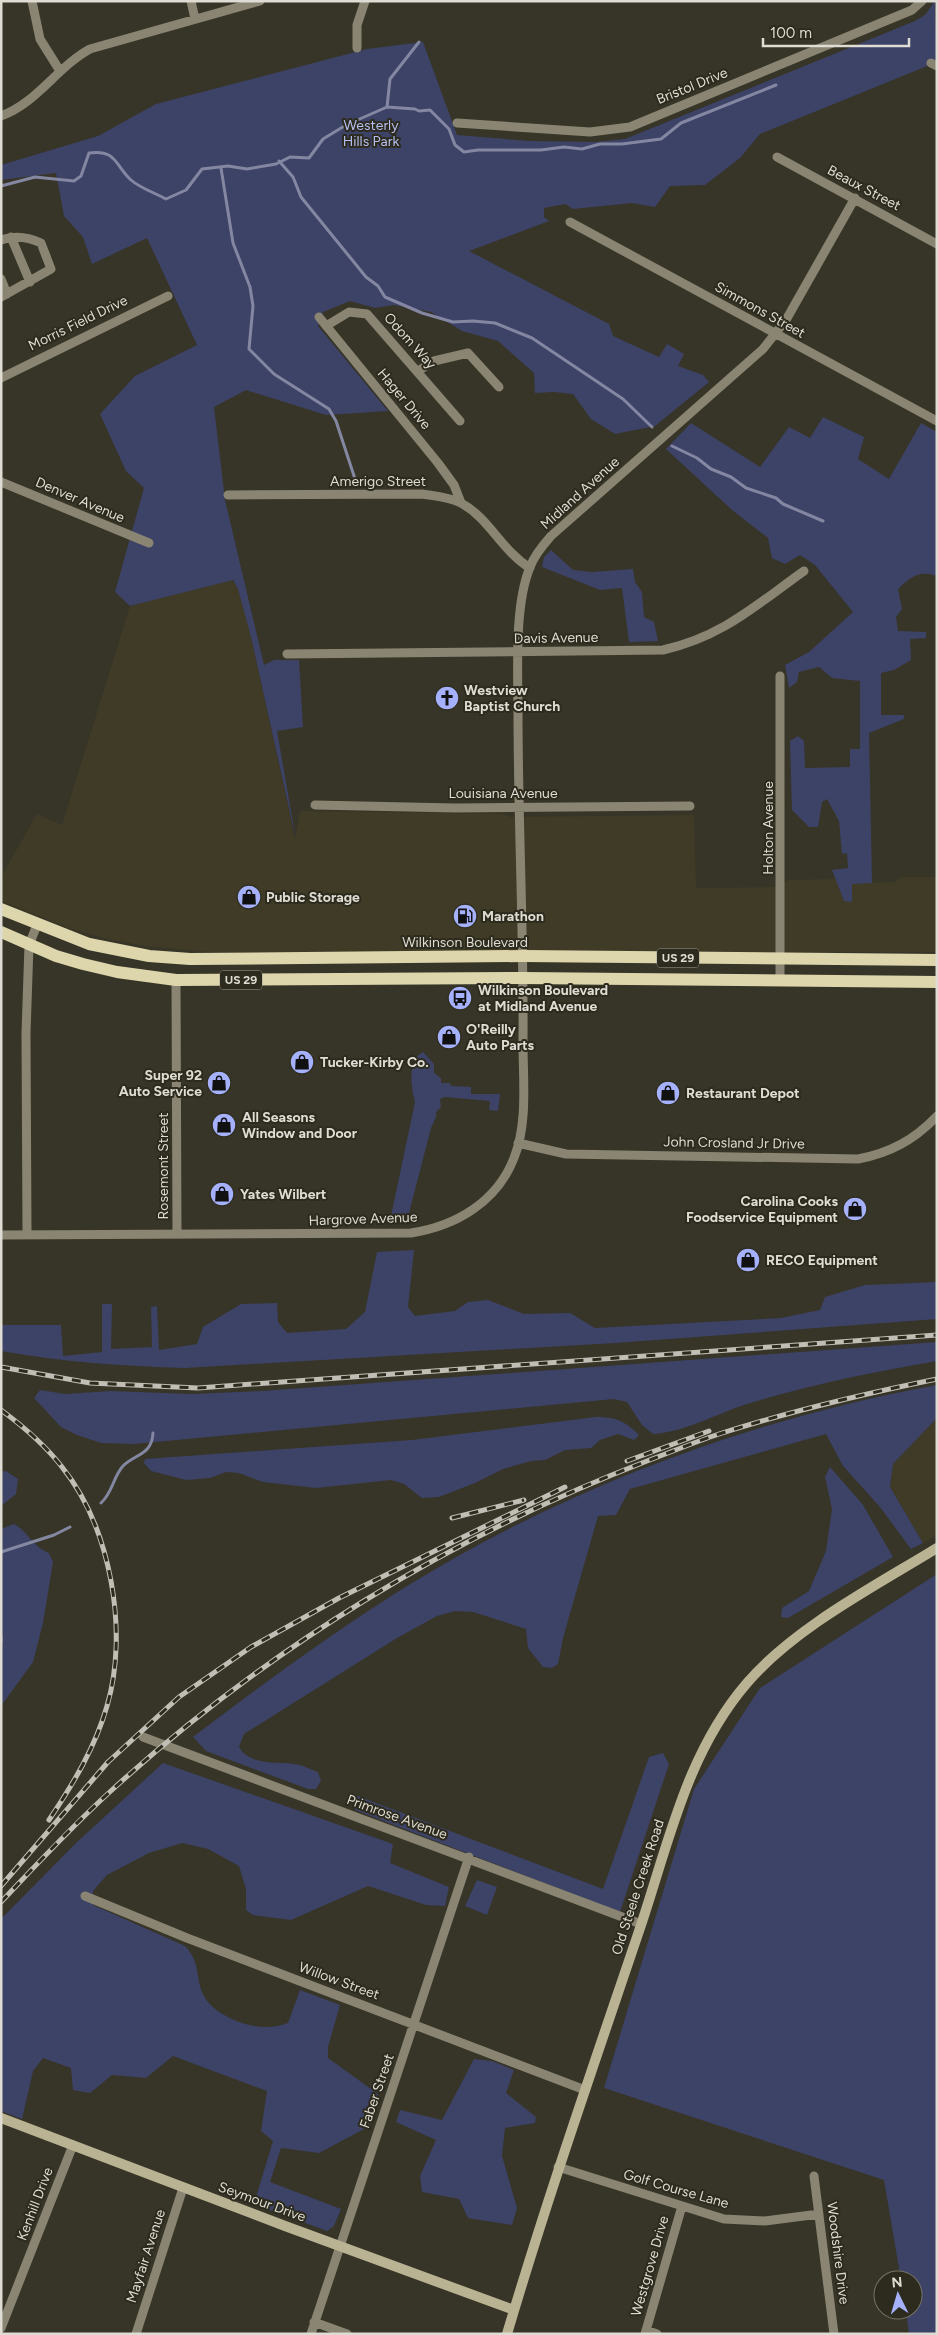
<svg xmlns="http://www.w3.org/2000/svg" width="938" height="2335" font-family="Figtree,sans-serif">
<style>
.built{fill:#3f3b26}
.green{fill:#3d4267}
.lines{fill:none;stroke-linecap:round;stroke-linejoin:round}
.stream{stroke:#8487a1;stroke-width:3}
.street{stroke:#898572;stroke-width:9}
.secondary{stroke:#b9b393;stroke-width:10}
.primary{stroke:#ddd6ad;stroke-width:12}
.rail-casing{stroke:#c1bfb5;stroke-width:5}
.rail{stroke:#2d2b1d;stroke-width:3;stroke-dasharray:9;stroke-linecap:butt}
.labels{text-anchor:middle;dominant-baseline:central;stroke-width:4;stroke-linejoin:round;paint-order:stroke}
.shield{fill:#2d2b1d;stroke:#a9a79c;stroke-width:1}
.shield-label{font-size:12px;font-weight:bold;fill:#dedcd3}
.street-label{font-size:14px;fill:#dedcd3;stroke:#2d2b1d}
.park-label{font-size:14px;fill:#b6bff4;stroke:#2d2b1d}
.poi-label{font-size:14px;font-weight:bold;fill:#dedcd3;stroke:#2d2b1d;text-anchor:start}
</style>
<rect width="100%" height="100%" fill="#373527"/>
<path class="built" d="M232 580 238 589 251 637 295 839 300 811 504 814 510 817 694 815 696 888 776 887 789 880 836 879 844 901H852V884L895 882 901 877H937V952H209L145 946 108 939 72 929 1 901V877L37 814 62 825 130 606Z
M937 1418V1535L923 1543 890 1487 893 1464Z"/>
<path class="green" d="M935 1 937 62 760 134 740 158 705 185 670 186 655 207 632 203 573 209 565 204 544 208V217L549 221 469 251 609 324 613 336 659 357 667 344 684 354 678 366 703 375 709 382 655 426 615 434 591 419 573 394 554 392 535 393 534 373 498 341 462 331 431 312 394 305 375 308 350 301 323 312 318 326 388 411 326 415 246 390 214 407 225 500 264 665 274 660H299L303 727 277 731 296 840 251 637 238 589 233 580 130 606 115 592 144 488 126 471 100 414 135 376 197 345 147 238 92 264 83 237 64 216 56 173 1 180V165L98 136 156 104 367 49 423 42 457 135 530 141 595 142 625 139 915 21 925 15Z
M823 417 864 437 858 459 889 479 921 423 937 432V576C919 570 911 577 898 589L902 609 896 617 898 631 926 632V638L910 639 911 660 894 670 881 673V715H904V719L869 733 872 883 852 884V902L844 901 832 870 848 868 847 853 842 854 839 821 827 799 822 802 818 827H809L792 810 790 741 798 736 804 741 805 768 850 767V749H860V681L832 678 819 667 799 672 797 682 789 688 785 665 809 652 853 612 815 565 800 555 785 564 772 558 768 538 732 510 666 449 691 423 760 467 789 427 810 438Z
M551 550 573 570 592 572 633 569 635 582 642 592 644 617 654 622 658 641 629 642 622 588 600 590 542 567 544 557Z
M423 1052 434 1064V1073L441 1078V1083H450L451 1086 471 1087V1094H500L498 1111 489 1110 490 1101 445 1097 440 1099 441 1107 436 1112V1117L431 1128 408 1217 391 1216 415 1102C411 1088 407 1060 423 1052Z
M414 1250 408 1307 415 1316 455 1311 468 1302 488 1300 524 1314 570 1313 595 1328 781 1318 820 1310 825 1297 865 1285 937 1282V1319L615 1343 185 1368C123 1366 62 1362 1 1351V1325H61L63 1356 102 1352V1304H112L111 1349 152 1347 151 1307 157 1306 159 1350 197 1344 203 1327 241 1304 277 1303 278 1322 287 1333 346 1329 365 1312 377 1252Z
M937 1342V1361C873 1372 809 1385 747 1404 716 1414 685 1432 653 1434L642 1425 627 1402 614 1399 134 1444 101 1443 77 1435 61 1427 34 1398 40 1390 65 1394 110 1391 192 1394 262 1391Z
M937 1385V1418L893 1464 890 1487 923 1543 911 1549 880 1507 843 1466 826 1434 630 1489 616 1515 598 1516 563 1638 558 1664 552 1668 543 1667 528 1648 526 1629 473 1612 455 1611 437 1616 397 1638 244 1734 239 1747C252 1768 279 1760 299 1765 305 1766 312 1770 318 1772L321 1781 316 1789H308L206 1751 193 1737C264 1683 336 1630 412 1583 572 1485 752 1419 937 1385Z
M596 1417C616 1417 625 1421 639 1435L634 1440 618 1434 600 1440 591 1448 565 1450 545 1460 531 1461 503 1469 475 1483 439 1497 422 1498 404 1484 391 1480 316 1488 263 1482 239 1473 226 1472 210 1478 186 1480 151 1471 144 1463 145 1459 412 1440Z
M830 1467 863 1505 893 1557 788 1618 781 1617 782 1608 809 1591 826 1551 832 1509 825 1477Z
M6 1471 18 1479 16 1494 1 1506V1472Z
M14 1524C30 1533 30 1545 49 1553L53 1562 43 1623 33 1662 1 1706V1529Z
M937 1574V2334H909L906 2310H913V2280H901L884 2180 604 2088 694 1789 760 1688Z
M663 1753 669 1764 620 1912 355 1810V1795L603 1889 649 1757Z
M163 1763 393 1844 390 1863 449 1887 445 1906 426 1905 368 1886 291 1920 253 1915 246 1910V1889L239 1866 208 1849 182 1843 149 1853 107 1875 93 1891V1905L185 1946C202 1964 194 1977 204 1996 214 2015 247 2028 268 2027 275 2027 282 2025 288 2023L300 1990 340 2005 328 2047V2058L378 2094 368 2127 319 2153 281 2148 270 2182 341 2209 334 2226 327 2231 254 2204 273 2141 261 2131 267 2091 173 2056 146 2078 112 2075 90 2093 73 2090 71 2068 43 2058 33 2071 22 2119 1 2111V1919L76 1843Z
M477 1880 497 1887 487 1915 465 1906Z
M474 2059 492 2061 514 2070 506 2093 536 2117 535 2123 505 2128 502 2156 517 2208 512 2225 468 2218 459 2199 422 2192 420 2176 436 2140 396 2122 400 2110 442 2120Z"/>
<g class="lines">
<path class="stream" d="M387 107 390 79 419 42
M279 161 293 177 301 197 366 277 378 286 385 297 422 313 453 322 473 321 495 323 532 338 623 399 652 427
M221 168 233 243 250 287 253 306 249 349 274 374 329 409 336 421 357 485
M1 186 35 177 74 181 81 176 89 153C116 149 115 165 131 180 140 188 155 193 166 199L186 190 202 169 228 166 247 169 276 164 290 157 309 158 323 139 346 125 387 107 415 109 419 111 430 110 449 129 455 145 464 152 478 150H541L564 147 582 149 600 144H622L661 139 681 123 776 85
M672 446 697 458 711 469 731 477 746 488 776 498 783 504 823 521
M101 1503C113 1492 113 1477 123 1466 135 1454 152 1455 153 1433
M1 1552 54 1535 70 1527
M1 1638V1641"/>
<path class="street" d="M32 1 40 39 60 71
M191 1 195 19
M357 48V25L365 1
M931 63 937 66
M1 116C37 103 57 67 90 49L260 1
M457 123 590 132 630 127 912 10 922 1
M777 157 937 244
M570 222 937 421
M11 237 30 282
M1 240C15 235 28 237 41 243L51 269 1 297
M1 279 7 294
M319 317 438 463 454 485 461 503
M326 326 349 312 367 314 460 421
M418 371 434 361 468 353 499 387
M1 378 168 296
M1 482 149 543
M228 495 422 494C435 496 449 497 461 503 489 518 502 551 530 568
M287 654 663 650C722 637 756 605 804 571
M780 676V980
M315 805 455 808 690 806
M176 980 177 1233
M518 1143 566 1154 858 1159C890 1153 914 1140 937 1116
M27 1233 26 1033 29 945 37 925
M1 1235 411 1233C456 1226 497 1202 514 1158 528 1123 523 1080 523 1043 524 933 518 823 518 713 518 671 514 606 530 567 534 556 543 545 551 536L763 349 786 320 855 198
M143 1737 641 1924
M85 1896 187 1938 585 2090
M558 2167 724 2219 765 2221 819 2214
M814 2176 834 2334
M314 2322 347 2334
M1 2328 73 2145
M646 2330 657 2334
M136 2334 183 2188
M311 2334 469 1857
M645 2334 682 2206"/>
<path class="secondary" d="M1 2118 285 2226 514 2310
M507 2334C547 2199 593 2067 638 1934 668 1847 685 1755 747 1683 794 1628 875 1586 937 1548"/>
<path class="primary" d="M1 909 89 944 149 956 190 959 523 956 937 960
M1 932 56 956 83 964 117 972 176 980 523 978 937 982"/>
<g class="rail-casing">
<path id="rail" d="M1 1367 90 1383 198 1388 937 1335
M1 1410C24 1427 45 1445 62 1467 111 1528 129 1632 107 1706 95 1748 73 1784 49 1820
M627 1461 709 1431
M452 1518 524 1500
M1 1886 108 1762 179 1697 251 1647 339 1598 565 1487
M1 1902C38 1863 74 1824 113 1789 268 1648 452 1536 647 1461 671 1452 695 1442 719 1434 791 1411 863 1394 937 1379"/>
</g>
<use href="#rail" class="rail"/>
</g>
<defs>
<g id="church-disc" transform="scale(1.25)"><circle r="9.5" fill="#a6b1fc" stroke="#2d2b1d"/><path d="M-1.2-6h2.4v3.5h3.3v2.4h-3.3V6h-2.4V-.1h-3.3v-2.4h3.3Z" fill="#111"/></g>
<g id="shop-disc" transform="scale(1.25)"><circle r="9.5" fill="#a6b1fc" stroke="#2d2b1d"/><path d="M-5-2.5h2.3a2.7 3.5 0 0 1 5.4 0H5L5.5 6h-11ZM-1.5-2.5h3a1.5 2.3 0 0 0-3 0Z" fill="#111"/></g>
<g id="fuel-disc" transform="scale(1.25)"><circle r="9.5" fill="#a6b1fc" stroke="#2d2b1d"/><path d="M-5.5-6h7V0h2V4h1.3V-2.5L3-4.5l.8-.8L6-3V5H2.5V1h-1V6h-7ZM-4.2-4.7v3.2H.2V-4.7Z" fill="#111"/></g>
<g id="bus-disc" transform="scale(1.25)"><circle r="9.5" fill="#a6b1fc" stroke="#2d2b1d"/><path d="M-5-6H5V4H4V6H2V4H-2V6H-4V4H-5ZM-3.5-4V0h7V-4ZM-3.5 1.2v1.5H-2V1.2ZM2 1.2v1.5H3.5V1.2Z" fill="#111"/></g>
</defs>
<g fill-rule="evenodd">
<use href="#church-disc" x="447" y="698"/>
<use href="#shop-disc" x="249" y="897"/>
<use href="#fuel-disc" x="465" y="916"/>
<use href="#bus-disc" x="460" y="998"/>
<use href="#shop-disc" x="449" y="1037"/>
<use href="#shop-disc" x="302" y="1062"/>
<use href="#shop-disc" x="219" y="1083"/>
<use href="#shop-disc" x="668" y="1093"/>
<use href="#shop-disc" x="224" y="1125"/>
<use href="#shop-disc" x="222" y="1194"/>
<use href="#shop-disc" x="855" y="1209"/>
<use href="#shop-disc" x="748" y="1260"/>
</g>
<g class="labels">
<g class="shield">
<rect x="657" y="948.5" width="42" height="19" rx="4"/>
<rect x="220" y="970.5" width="42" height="19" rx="4"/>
</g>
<g class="shield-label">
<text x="678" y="958">US 29</text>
<text x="241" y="980">US 29</text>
</g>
<g class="street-label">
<text transform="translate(692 86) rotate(-22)">Bristol Drive</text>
<text transform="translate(864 188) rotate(28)">Beaux Street</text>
<text transform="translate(760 310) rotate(29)">Simmons Street</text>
<text transform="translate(78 323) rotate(-26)">Morris Field Drive</text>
<text transform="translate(410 341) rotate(48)">Odom Way</text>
<text transform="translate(404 399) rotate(50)">Hager Drive</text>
<text x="378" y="481">Amerigo Street</text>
<text transform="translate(580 493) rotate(-42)">Midland Avenue</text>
<text transform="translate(80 500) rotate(23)">Denver Avenue</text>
<text transform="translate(556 638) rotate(-1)">Davis Avenue</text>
<text x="503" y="793">Louisiana Avenue</text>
<text transform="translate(768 828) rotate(-90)">Holton Avenue</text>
<text x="465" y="942">Wilkinson Boulevard</text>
<text transform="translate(734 1143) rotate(1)">John Crosland Jr Drive</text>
<text transform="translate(163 1166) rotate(-90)">Rosemont Street</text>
<text transform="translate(363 1219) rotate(-2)">Hargrove Avenue</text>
<text transform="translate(397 1817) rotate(20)">Primrose Avenue</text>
<text transform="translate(638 1887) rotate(-72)">Old Steele Creek Road</text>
<text transform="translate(339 1981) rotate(20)">Willow Street</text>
<text transform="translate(377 2091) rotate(-71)">Faber Street</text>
<text transform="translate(676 2189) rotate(16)">Golf Course Lane</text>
<text transform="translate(262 2202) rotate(20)">Seymour Drive</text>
<text transform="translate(35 2204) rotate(-69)">Kenhill Drive</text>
<text transform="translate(838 2253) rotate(83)">Woodshire Drive</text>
<text transform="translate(146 2256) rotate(-72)">Mayfair Avenue</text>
<text transform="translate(650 2266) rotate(-74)">Westgrove Drive</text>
</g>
<g class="park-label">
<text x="371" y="125">Westerly<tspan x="371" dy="16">Hills Park</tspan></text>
</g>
<g class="poi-label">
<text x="464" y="690">Westview<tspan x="464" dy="16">Baptist Church</tspan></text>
<text x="266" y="897">Public Storage</text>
<text x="482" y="916">Marathon</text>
<text x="478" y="990">Wilkinson Boulevard<tspan x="478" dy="16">at Midland Avenue</tspan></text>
<text x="466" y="1029">O'Reilly<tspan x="466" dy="16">Auto Parts</tspan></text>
<text x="320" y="1062">Tucker-Kirby Co.</text>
<text x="202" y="1075" text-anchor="end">Super 92<tspan x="202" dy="16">Auto Service</tspan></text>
<text x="686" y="1093">Restaurant Depot</text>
<text x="242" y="1117">All Seasons<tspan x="242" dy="16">Window and Door</tspan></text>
<text x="240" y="1194">Yates Wilbert</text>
<text x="838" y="1201" text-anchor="end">Carolina Cooks<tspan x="838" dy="16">Foodservice Equipment</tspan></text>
<text x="766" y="1260">RECO Equipment</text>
</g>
</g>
<rect width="938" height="2335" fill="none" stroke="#dedcd3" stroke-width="5"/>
<g transform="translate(898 2295) rotate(355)"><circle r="24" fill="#2d2b1d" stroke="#747266"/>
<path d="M0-4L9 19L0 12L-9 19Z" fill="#a6b1fc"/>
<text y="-8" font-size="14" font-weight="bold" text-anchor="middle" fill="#dedcd3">N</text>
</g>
<path d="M763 38v8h146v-8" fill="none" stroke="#dedcd3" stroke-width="2.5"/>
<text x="770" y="38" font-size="15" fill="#dedcd3" stroke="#2d2b1d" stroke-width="4" paint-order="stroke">100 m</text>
</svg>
